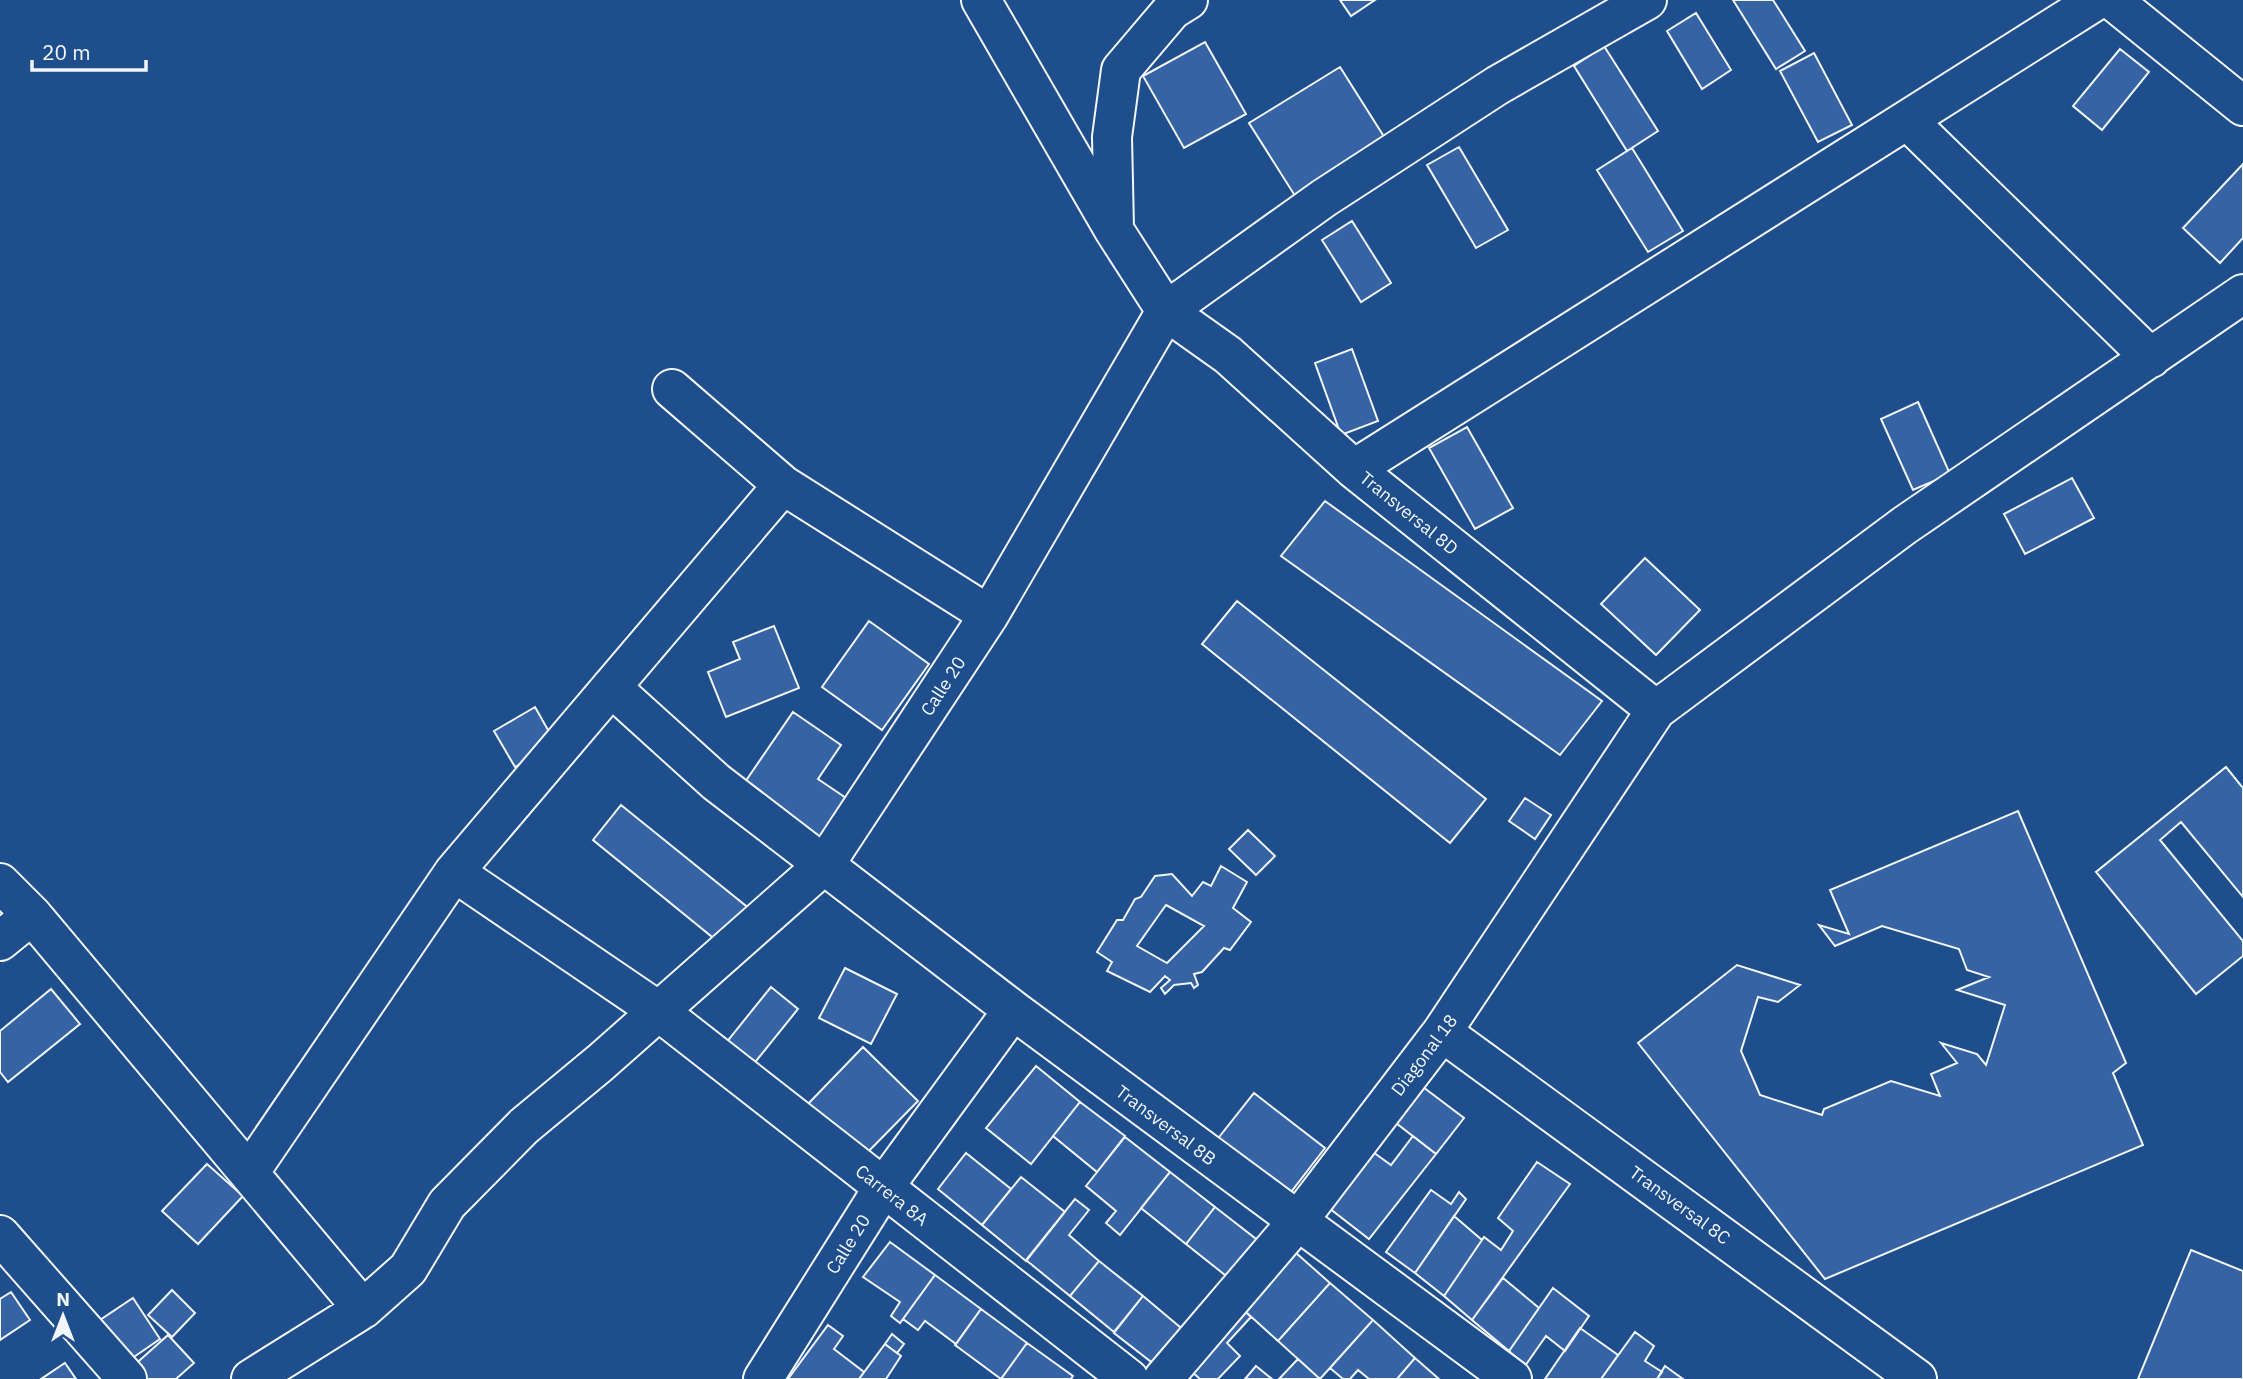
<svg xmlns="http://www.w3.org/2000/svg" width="2243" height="1379" font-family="'IBM Plex Sans',sans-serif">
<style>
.building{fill:#3563a3;stroke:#f2f6ff;stroke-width:2;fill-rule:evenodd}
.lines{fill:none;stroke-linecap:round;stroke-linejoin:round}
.minor-casing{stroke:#f2f6ff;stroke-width:42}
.minor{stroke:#1f4e8c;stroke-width:38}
.labels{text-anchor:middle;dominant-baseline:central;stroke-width:5;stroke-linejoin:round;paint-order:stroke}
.street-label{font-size:18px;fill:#f2f6ff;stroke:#1f4e8c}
</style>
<rect width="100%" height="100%" fill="#1f4e8c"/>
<path class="building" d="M1340 0H1375L1351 16Z
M1733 0H1773L1805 51 1776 69Z
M1696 13 1731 70 1702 89 1667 31Z
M1205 42 1246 114 1184 148 1143 76Z
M1604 46 1658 131 1627 151 1574 66Z
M2120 49 2149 72 2102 130 2073 106Z
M1814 53 1852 125 1818 142 1780 71Z
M1340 67 1388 143 1297 199 1249 123Z
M1459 147 1508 230 1476 248 1427 165Z
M1632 148 1683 231 1648 252 1597 170Z
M2243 164V238L2220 263 2183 228Z
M1352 221 1391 283 1361 302 1322 240Z
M1352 349 1378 421 1341 435 1315 363Z
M1918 402 1950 474 1913 490 1881 419Z
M1467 427 1513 508 1475 529 1429 448Z
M2072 478 2094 518 2025 554 2004 514Z
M1325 501 1602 701 1560 755 1281 556Z
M1645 558 1700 610 1656 655 1601 604Z
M1237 601 1486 799 1450 843 1202 644Z
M869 621 929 664 882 730 822 687Z
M774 626 799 688 726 717 708 672 740 659 733 642Z
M535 707 556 744 515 767 494 731Z
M793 712 841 745 818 779 849 800 822 839 743 785Z
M2226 767 2243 788V897L2181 822 2160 840 2243 941V956L2196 994 2096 872Z
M1525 798 1551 815 1535 839 1509 821Z
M621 805 751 910 722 945 593 840Z
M2018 811 2126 1063 2113 1073 2143 1145 1825 1279 1638 1043 1737 965 1800 985 1778 1002 1758 997 1741 1051 1760 1095 1822 1115 1824 1109 1891 1081 1940 1096 1931 1074 1957 1063 1941 1043 1977 1054 1986 1065 2005 1005 1957 990 1989 977 1967 970 1959 949 1882 926 1835 946 1819 925 1849 934 1830 890Z
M1248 830 1275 856 1256 875 1229 849Z
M1221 866 1247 882 1233 908 1251 922 1230 950 1224 948 1202 972 1194 974 1198 985 1194 988 1191 983 1174 985 1165 994 1161 988 1170 980 1165 976 1150 992 1107 971 1112 962 1097 952 1117 920H1123L1135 899 1141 897 1155 876 1172 874 1192 896 1203 882 1211 886ZM1166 905 1204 926 1167 963 1137 946Z
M845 968 897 994 871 1044 819 1018Z
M771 987 798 1009 748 1071 721 1049Z
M51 989 80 1024 8 1082 0 1072V1031Z
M863 1047 918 1101 861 1159 806 1106Z
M1036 1066 1080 1102 1031 1164 986 1128Z
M1423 1087 1464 1118 1436 1154 1396 1123Z
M1254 1093 1325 1148 1284 1201 1212 1146Z
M1080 1102 1125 1136 1097 1172 1053 1136Z
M1413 1136 1436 1154 1369 1239 1329 1208 1373 1152 1391 1165Z
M1125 1137 1170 1172 1120 1235 1106 1223 1116 1211 1086 1186Z
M966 1153 1011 1189 982 1225 938 1189Z
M1537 1162 1570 1184 1472 1320 1444 1296 1484 1237 1501 1250 1513 1231 1498 1218Z
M207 1164 243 1196 198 1244 162 1211Z
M1170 1172 1215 1207 1186 1244 1141 1208Z
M1021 1177 1065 1212 1026 1261 982 1225Z
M1431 1190 1451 1204 1459 1192 1466 1199 1415 1273 1386 1252Z
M1075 1199 1089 1210 1069 1235 1099 1261 1070 1296 1026 1260Z
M1215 1207 1260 1242 1230 1279 1186 1244Z
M1454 1216 1482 1240 1444 1296 1415 1273Z
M890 1242 935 1275 900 1323 891 1316 900 1302 863 1277Z
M1287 1245 1330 1283 1278 1341 1236 1303Z
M2191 1250 2243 1271V1379H2138Z
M1099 1261 1143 1296 1114 1332 1070 1296Z
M935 1275 981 1309 956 1344 925 1321 918 1330 903 1319Z
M1503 1278 1539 1308 1509 1351 1472 1320Z
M1330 1283 1373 1320 1320 1379 1278 1341Z
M1553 1288 1589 1316 1565 1351 1546 1336 1525 1366 1509 1351Z
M172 1290 195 1313 172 1337 148 1315Z
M11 1292 30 1320 0 1340V1299Z
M1143 1296 1187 1333 1159 1368 1114 1333Z
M133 1298 160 1339 125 1363 97 1322Z
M1236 1303 1251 1317 1227 1343 1240 1356 1218 1379H1200L1182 1363Z
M981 1309 1027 1343 1001 1379 955 1345Z
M1373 1320 1415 1358 1397 1379H1369L1358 1370 1350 1379H1343L1330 1368Z
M828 1325 843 1336 834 1349 864 1372 859 1379H788Z
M1580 1328 1618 1355 1601 1379H1545Z
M1635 1332 1654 1346 1645 1361 1662 1372 1657 1379H1601Z
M892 1334 904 1344 897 1353 885 1344Z
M168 1335 194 1363 176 1379H141L131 1368Z
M1027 1343 1073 1376 1071 1379H1001Z
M885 1344 901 1356 886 1379H859Z
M1415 1358 1439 1379H1397Z
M1298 1359 1320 1379H1279Z
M65 1363 76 1379H41Z
M1256 1366 1272 1379H1245Z
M1665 1366 1683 1379H1657Z"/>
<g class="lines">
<g class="minor-casing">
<path id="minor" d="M981 0 1114 230 1166 311 1228 355 1354 469 1656 710
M2112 0 2243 106
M1907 120 2151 358
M1114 228 1112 137 1121 70 1172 10 1188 0
M672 389 783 485 989 615
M1354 469 2097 0
M611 687 716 782 1013 1010 1512 1379
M454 872 657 1010 1129 1379
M0 883 32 915 363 1309
M0 941 32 915
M1442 1032 1917 1379
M249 1173 454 872 783 485
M0 1235 127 1379
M251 1379 363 1309 408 1269 447 1204 524 1126 600 1063 825 864 989 615 1166 311 1324 198 1498 85 1647 0
M763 1379 883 1188 1013 1010
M1163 1379 1297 1222 1442 1032 1656 710 1905 525 2243 294"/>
</g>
<use href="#minor" class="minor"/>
</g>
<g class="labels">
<g class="street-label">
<text transform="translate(1409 513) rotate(39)">Transversal 8D</text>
<text transform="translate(943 686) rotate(-57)">Calle 20</text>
<text transform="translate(1424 1055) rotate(-53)">Diagonal 18</text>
<text transform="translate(1166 1125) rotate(37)">Transversal 8B</text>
<text transform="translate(892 1195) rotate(38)">Carrera 8A</text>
<text transform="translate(1680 1205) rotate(36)">Transversal 8C</text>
<text transform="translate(848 1244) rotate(-58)">Calle 20</text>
</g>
</g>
<g transform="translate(63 1316)" stroke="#1f4e8c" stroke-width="5" paint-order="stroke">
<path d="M0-5L12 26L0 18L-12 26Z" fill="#f2f6ff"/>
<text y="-10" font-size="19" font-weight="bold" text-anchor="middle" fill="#f2f6ff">N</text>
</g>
<path d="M32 60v10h114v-10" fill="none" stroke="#f2f6ff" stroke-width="3.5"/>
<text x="42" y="60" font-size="21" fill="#f2f6ff" stroke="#1f4e8c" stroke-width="5" paint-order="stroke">20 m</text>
</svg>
